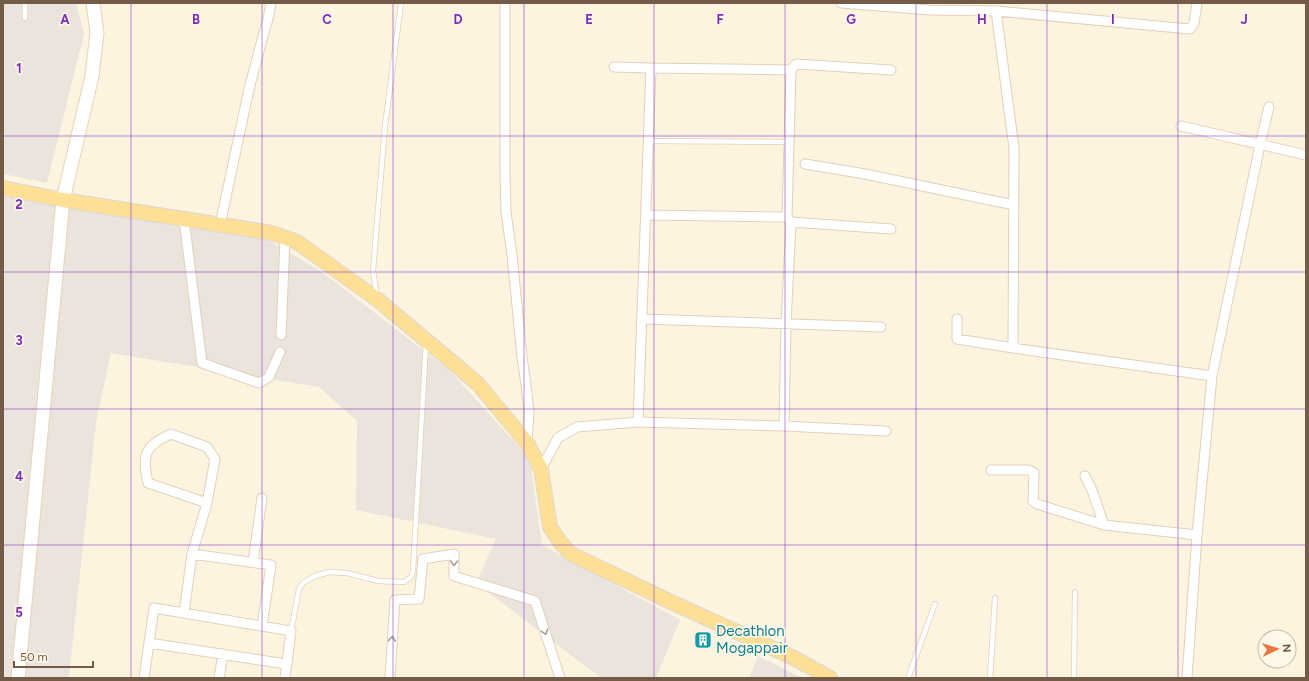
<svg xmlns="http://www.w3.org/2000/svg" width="1309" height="681" font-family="Figtree,sans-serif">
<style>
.industrial{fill:#ebe4dc}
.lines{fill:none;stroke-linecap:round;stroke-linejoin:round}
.lane-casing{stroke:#e1d0bc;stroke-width:6}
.street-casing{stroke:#e1d0bc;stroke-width:11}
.secondary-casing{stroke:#e6d2ba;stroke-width:15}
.primary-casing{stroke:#ded8d3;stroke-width:16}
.lane{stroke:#fff;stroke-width:4.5}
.street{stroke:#fff;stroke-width:9}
.secondary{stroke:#fff;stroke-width:13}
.primary{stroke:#fde096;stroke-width:14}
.oneway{stroke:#ac9d91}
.grid{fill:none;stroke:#7b2cbf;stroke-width:1;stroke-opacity:0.55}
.labels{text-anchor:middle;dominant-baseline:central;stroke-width:3.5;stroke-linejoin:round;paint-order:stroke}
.culture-label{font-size:15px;fill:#0d838f;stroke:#fff7e7;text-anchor:start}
.grid-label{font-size:13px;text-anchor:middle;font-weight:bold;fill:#7b2cbf;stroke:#fff7e7;stroke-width:3.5;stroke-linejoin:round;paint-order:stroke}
</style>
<rect width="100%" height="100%" fill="#fdf4e0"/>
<path class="industrial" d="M3 3H76L84 34 47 183 3 174Z
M3 196 268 240 322 272 450 371 530 459 542 545 680 620 656 678H601L476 583 496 539 356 510 357 421 319 387 111 353 96 422 69 678H3Z
M758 656 803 678H749Z"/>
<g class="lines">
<g class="lane-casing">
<path id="lane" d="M25 18V3
M649 141 789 142
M377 295 373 271 385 126 401 3
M291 631 299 589 303 583 315 576 329 572 347 573 378 581 404 582 411 577 413 570 426 344
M908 678 935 604
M990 678 995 598
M1074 678 1075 592"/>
</g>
<g class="street-casing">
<path id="street" d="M505 3V172L506 212 512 255 522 357 526 385 529 412 527 443
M841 3 930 10 996 11 1190 29 1194 23 1197 3
M996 11 1014 148 1013 348
M614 67 651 68
M791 70 796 64 891 70
M1181 126 1306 155
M805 164 865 174 1014 205
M647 215 787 217
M184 219 202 363 259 383 269 377 280 352
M791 222 891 229
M220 225 249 89 263 36 268 19 271 3
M642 319 881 327
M957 319V339L1013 348 1212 376
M281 335 285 238
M784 426 886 431
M541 469 558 438 577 427 638 422 651 68 791 70 787 217 791 222 786 324 784 426 638 422
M991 470H1029L1034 473 1033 501 1037 504 1104 525 1197 535
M1085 476 1092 490 1104 525
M207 503 148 483C142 455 144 446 171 434L207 447 215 459 207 503 192 554 271 565 262 626
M253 562 262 498
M184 613 192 554
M149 643 286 664
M144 678 154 608 291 631 285 678
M219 678 223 654
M390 678 395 600 419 599 423 559 454 554V576L535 601 560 678
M1187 678 1197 535 1212 376 1260 145 1269 107"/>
</g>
<g class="secondary-casing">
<path id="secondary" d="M18 678 63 200 92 76 97 33 93 3"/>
</g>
<g class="primary-casing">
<path id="primary" d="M3 188 63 200 272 233 297 242 378 300 477 383 527 443 541 469 550 527 561 543 571 554 671 602 794 658 830 678"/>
</g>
<use href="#lane" class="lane"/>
<use href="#street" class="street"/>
<use href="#secondary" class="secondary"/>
<use href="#primary" class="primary"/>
</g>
<defs><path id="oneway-chevron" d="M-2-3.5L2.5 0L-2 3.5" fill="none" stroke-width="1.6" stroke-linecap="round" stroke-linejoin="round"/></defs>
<g class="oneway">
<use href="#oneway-chevron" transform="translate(454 563) rotate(91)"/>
<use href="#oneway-chevron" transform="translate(545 632) rotate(72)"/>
<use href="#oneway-chevron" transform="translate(392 639) rotate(-86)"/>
</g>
<path class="grid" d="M131 3V678M262 3V678M393 3V678M524 3V678M654 3V678M785 3V678M916 3V678M1047 3V678M1178 3V678M3 136H1306M3 272H1306M3 409H1306M3 545H1306"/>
<defs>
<g id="building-square" transform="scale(0.9)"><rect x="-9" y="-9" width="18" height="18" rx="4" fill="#0f9aa8" stroke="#fff7e7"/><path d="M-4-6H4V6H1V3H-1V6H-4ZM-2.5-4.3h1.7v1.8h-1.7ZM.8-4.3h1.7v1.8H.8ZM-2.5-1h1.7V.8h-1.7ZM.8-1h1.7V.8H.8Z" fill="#fff"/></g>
</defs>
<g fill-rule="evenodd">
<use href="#building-square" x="703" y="640"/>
</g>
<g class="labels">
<g class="culture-label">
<text x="716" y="631">Decathlon<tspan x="716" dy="17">Mogappair</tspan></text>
</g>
</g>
<g class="grid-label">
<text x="65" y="24">A</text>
<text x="196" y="24">B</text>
<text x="327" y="24">C</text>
<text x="458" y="24">D</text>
<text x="589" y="24">E</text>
<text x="720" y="24">F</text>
<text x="851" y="24">G</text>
<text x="982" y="24">H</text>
<text x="1113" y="24">I</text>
<text x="1244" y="24">J</text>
<text x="19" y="73">1</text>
<text x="19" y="209">2</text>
<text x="19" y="345">3</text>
<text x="19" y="481">4</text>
<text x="19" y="617">5</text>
</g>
<rect width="1309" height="681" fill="none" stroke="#745b47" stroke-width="8"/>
<g transform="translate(1277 649) rotate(86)"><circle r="19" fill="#fff7e7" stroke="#c7b9a7"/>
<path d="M0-3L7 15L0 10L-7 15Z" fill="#ea7541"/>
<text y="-6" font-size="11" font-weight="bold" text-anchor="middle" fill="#745b47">N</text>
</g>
<path d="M14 661v6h79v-6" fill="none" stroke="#745b47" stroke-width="2"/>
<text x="20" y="661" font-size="12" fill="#745b47" stroke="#fff7e7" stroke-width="3" paint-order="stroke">50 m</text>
</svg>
